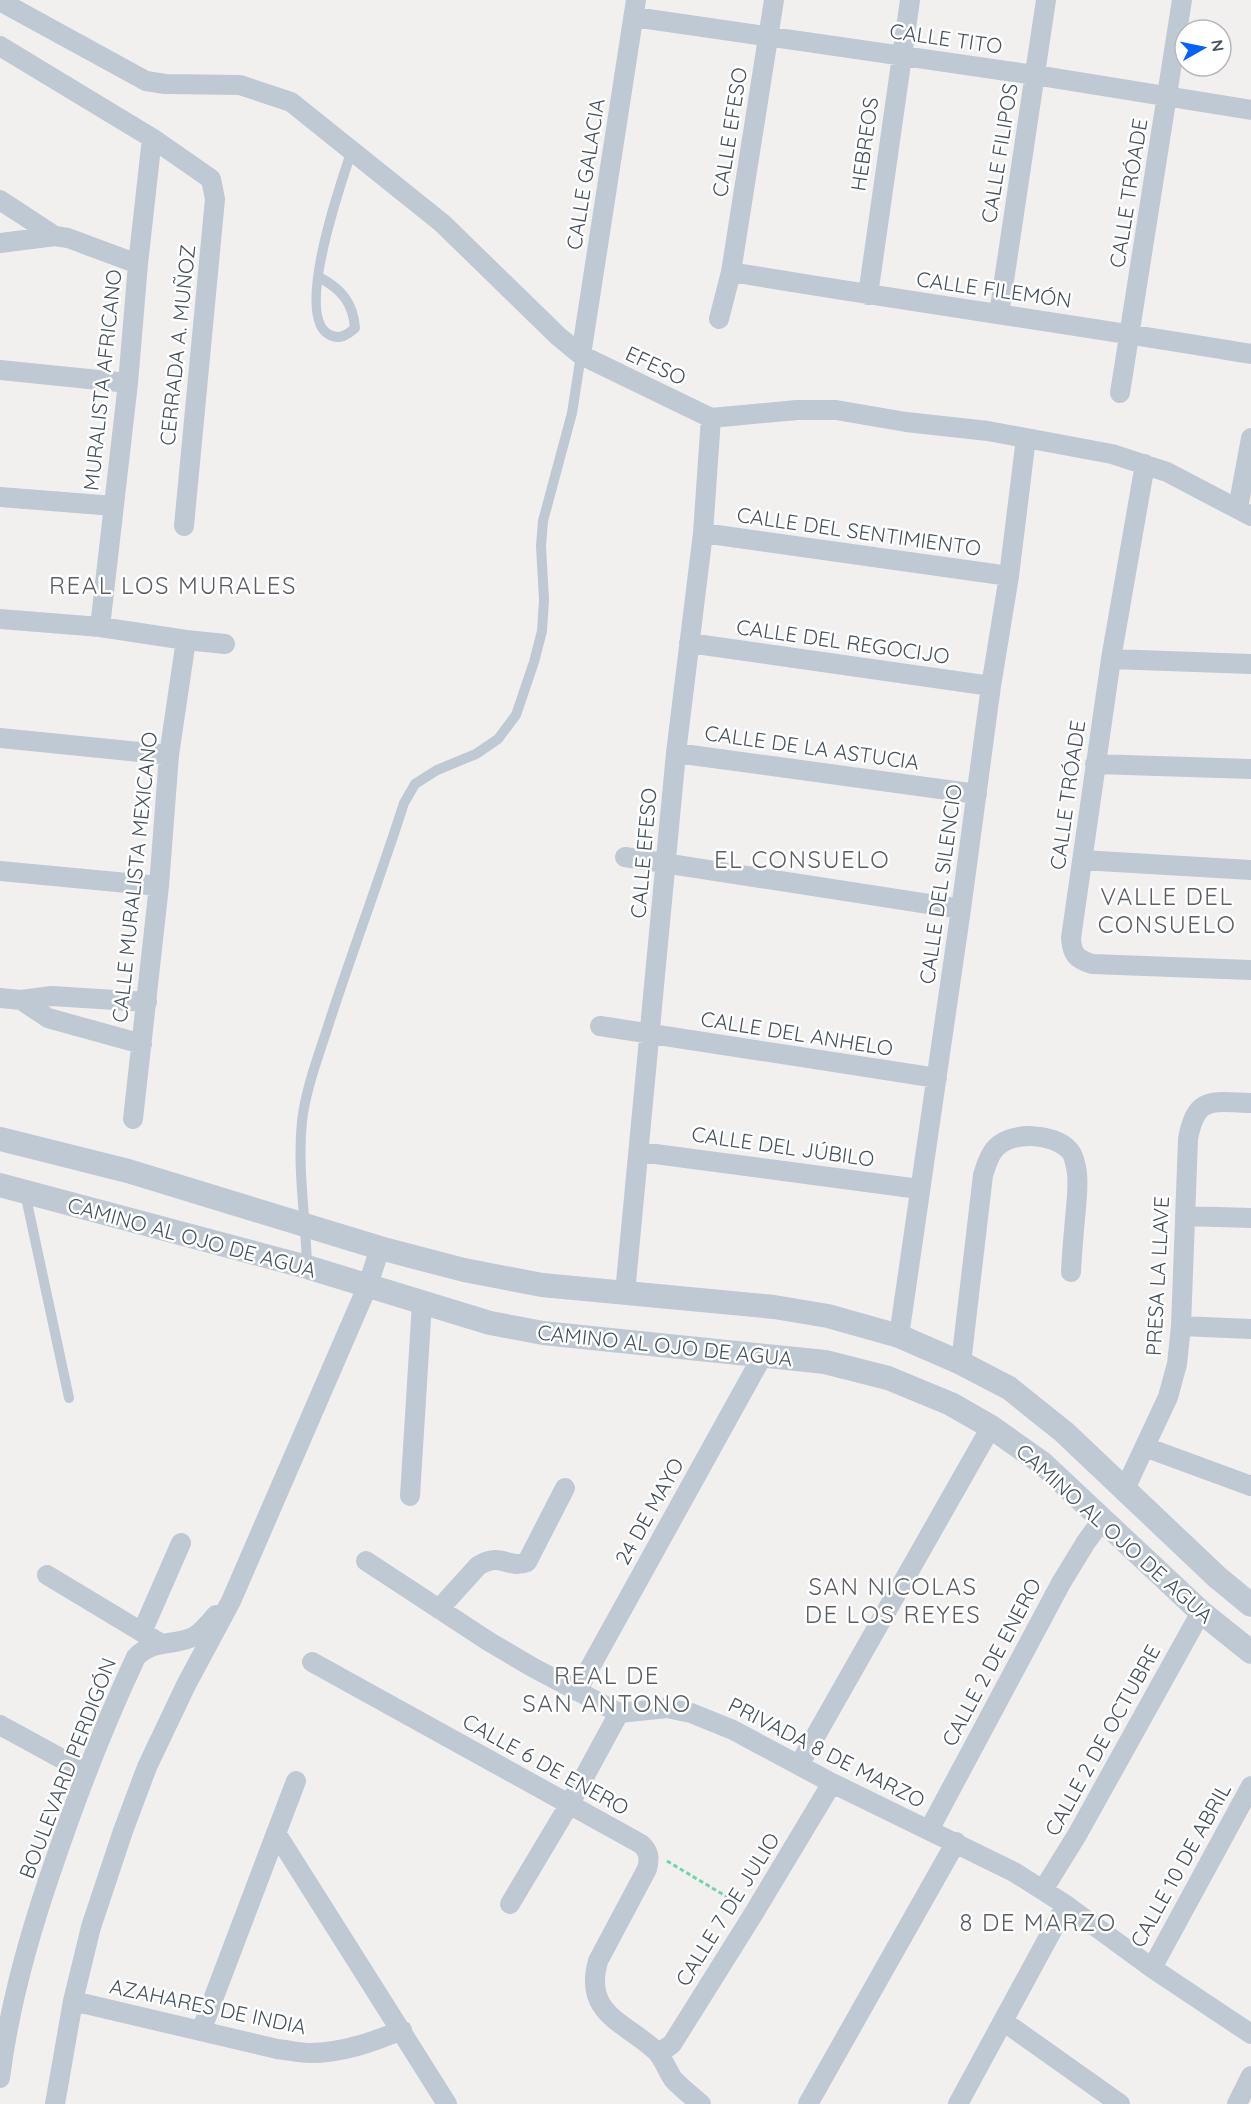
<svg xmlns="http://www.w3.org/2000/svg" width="1251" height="2104" font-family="Quicksand,sans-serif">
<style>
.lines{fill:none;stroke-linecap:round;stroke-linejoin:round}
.path{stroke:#6ed6a8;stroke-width:3;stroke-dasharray:4.5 3;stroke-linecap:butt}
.service{stroke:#bec9d3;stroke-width:10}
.minor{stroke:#bec9d3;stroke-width:20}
.tertiary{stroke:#bec9d3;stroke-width:24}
.labels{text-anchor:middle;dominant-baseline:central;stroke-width:5;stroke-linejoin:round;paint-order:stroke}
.street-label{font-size:21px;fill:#45515f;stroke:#fff}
.quarter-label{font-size:24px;letter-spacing:1.5px;fill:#5b5f65;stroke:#fff}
</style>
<rect width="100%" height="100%" fill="#f2efef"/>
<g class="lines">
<path class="path" d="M667 1861 739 1904"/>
<path class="service" d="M319 277C341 289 353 302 355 328 347 335 340 340 330 335 293 318 342 180 352 150
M25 1193 69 1398
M307 1267C306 1219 297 1169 302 1121 306 1087 320 1052 330 1020 354 947 381 875 404 803L415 784 437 770 476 754 498 739 516 715 534 662 542 631 544 600 541 546 543 521 572 413 581 355"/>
<path class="minor" d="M0 1 146 81 165 84 240 85 291 102 442 223 558 336 581 355 711 418 797 410H836L906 422 988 431 1112 454 1167 472 1251 516
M634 17 1035 75 1251 110
M0 46 152 138 211 179 215 199 184 526
M0 200 55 236
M0 243 55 236 68 238 138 264
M731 272C904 301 1078 325 1251 354
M868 295 910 0
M999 314 1046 0
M719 319 731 272 774 0
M581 355 636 0
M0 370 128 383
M1120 393 1182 0
M1145 464 1111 659 1071 938C1072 954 1076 959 1092 964L1251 970
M0 497 114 506
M1238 508 1251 438
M703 533 1009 576
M0 619 100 627 186 640 225 644
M100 627 128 383 138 264 152 138
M689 643 991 686
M1111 659 1251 664
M0 738 169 755
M676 753 977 794
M1095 764 1251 769
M625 857 961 909
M1082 860 1251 870
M0 871 159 886
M0 998 21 1000 52 996 147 1002
M21 1000 48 1018 142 1044
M600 1026 937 1078
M133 1119 159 886 169 755 186 640
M640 1152 919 1189
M1185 1216 1251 1218
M625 1293 676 753 703 533 711 418
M1181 1326 1251 1329
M899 1336 961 909 991 686 1009 576 1026 438
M961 1363 983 1175C986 1167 988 1157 994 1150 1009 1130 1054 1133 1069 1150 1073 1153 1075 1162 1076 1167 1079 1180 1077 1195 1076 1208 1074 1229 1072 1251 1071 1272
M1145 1447 1251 1486
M1124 1491 1168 1397 1177 1364 1181 1326 1188 1139C1196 1095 1212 1102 1251 1103
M410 1496 422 1303
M366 1561 488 1641 532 1667 619 1713 667 1708 691 1713 733 1730 832 1783 1014 1872 1066 1905 1152 1968 1251 2034
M47 1575 160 1643
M439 1609 478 1566C502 1551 508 1570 527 1562L565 1488
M142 1632 181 1543
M312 1662 641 1844C649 1851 650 1858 647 1869L598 1961C583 2014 625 2022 656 2051 663 2058 667 2070 673 2079 681 2088 692 2096 701 2104
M577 1691 763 1355
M0 1725 86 1772
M799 1765 991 1427
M929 1830 1061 1583 1086 1542 1102 1520
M276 1833 447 2104
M1043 1890 1077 1835 1201 1612
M510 1904 569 1805 619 1713
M1152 1968 1251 1786
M73 2001 277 2049C288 2050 300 2053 310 2053 342 2053 373 2042 402 2030
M1003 2021 1120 2104
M201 2031 296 1781
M656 2051 665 2049 672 2044 754 1913 832 1783
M0 2078C9 2006 29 1935 53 1866 77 1795 104 1725 136 1657 155 1638 174 1647 195 1636 203 1631 210 1622 216 1615
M55 2104 73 2001 91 1927 123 1831 147 1767 186 1685 231 1601 368 1285 380 1248
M808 2104 956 1842
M958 2104 1066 1905
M1237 2104 1251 2076"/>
<path class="tertiary" d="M0 1139 128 1171 380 1248 464 1270 542 1285 774 1307 828 1316 899 1336 961 1363 1009 1388 1064 1432 1217 1577 1251 1605
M0 1185 307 1267 490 1323 543 1333 825 1362 888 1378 951 1404 991 1427 1042 1463 1201 1612 1251 1652"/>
</g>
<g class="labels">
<g class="street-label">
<text transform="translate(946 38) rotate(8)">CALLE TITO</text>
<text transform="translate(729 132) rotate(-81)">CALLE EFESO</text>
<text transform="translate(864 144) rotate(-82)">HEBREOS</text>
<text transform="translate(999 153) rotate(-81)">CALLE FILIPOS</text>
<text transform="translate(585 174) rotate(-81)">CALLE GALACIA</text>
<text transform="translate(1128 193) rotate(-81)">CALLE TRÓADE</text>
<text transform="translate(994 289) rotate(8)">CALLE FILEMÓN</text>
<text transform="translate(177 345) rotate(-84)">CERRADA A. MUÑOZ</text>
<text transform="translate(656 365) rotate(25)">EFESO</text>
<text transform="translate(102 380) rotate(-84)">MURALISTA AFRICANO</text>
<text transform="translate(859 531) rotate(8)">CALLE DEL SENTIMIENTO</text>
<text transform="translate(843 641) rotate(8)">CALLE DEL REGOCIJO</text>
<text transform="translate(812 747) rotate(8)">CALLE DE LA ASTUCIA</text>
<text transform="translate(1067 795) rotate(-82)">CALLE TRÓADE</text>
<text transform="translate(643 853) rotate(-85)">CALLE EFESO</text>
<text transform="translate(134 877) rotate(-84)">CALLE MURALISTA MEXICANO</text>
<text transform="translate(940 884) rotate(-82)">CALLE DEL SILENCIO</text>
<text transform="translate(797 1033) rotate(9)">CALLE DEL ANHELO</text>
<text transform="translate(783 1146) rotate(8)">CALLE DEL JÚBILO</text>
<text transform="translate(192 1237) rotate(15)">CAMINO AL OJO DE AGUA</text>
<text transform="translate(1157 1276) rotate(-87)">PRESA LA LLAVE</text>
<text transform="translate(665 1345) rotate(6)">CAMINO AL OJO DE AGUA</text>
<text transform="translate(649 1511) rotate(-61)">24 DE MAYO</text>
<text transform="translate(1115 1533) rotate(42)">CAMINO AL OJO DE AGUA</text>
<text transform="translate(991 1662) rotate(-62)">CALLE 2 DE ENERO</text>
<text transform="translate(1102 1740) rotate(-61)">CALLE 2 DE OCTUBRE</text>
<text transform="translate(827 1752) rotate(27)">PRIVADA 8 DE MARZO</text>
<text transform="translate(546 1764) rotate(29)">CALLE 6 DE ENERO</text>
<text transform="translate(67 1768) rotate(-69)">BOULEVARD PERDIGÓN</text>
<text transform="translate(1180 1865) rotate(-61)">CALLE 10 DE ABRIL</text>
<text transform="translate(727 1909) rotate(-58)">CALLE 7 DE JULIO</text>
<text transform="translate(208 2006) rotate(12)">AZAHARES DE INDIA</text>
</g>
<g class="quarter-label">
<text x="173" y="585">REAL LOS MURALES</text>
<text x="802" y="859">EL CONSUELO</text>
<text x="1167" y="896">VALLE DEL<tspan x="1167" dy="28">CONSUELO</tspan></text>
<text x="893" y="1586">SAN NICOLAS<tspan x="893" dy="28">DE LOS REYES</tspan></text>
<text x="607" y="1675">REAL DE<tspan x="607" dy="28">SAN ANTONO</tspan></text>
<text x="1038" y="1922">8 DE MARZO</text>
</g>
</g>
<g transform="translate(1203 48) rotate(81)"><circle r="28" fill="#ffffff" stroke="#b5b9bf" stroke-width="1.5"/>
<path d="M0-4.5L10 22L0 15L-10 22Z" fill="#0661f6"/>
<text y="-9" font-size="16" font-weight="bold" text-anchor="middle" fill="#45515f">N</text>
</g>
</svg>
